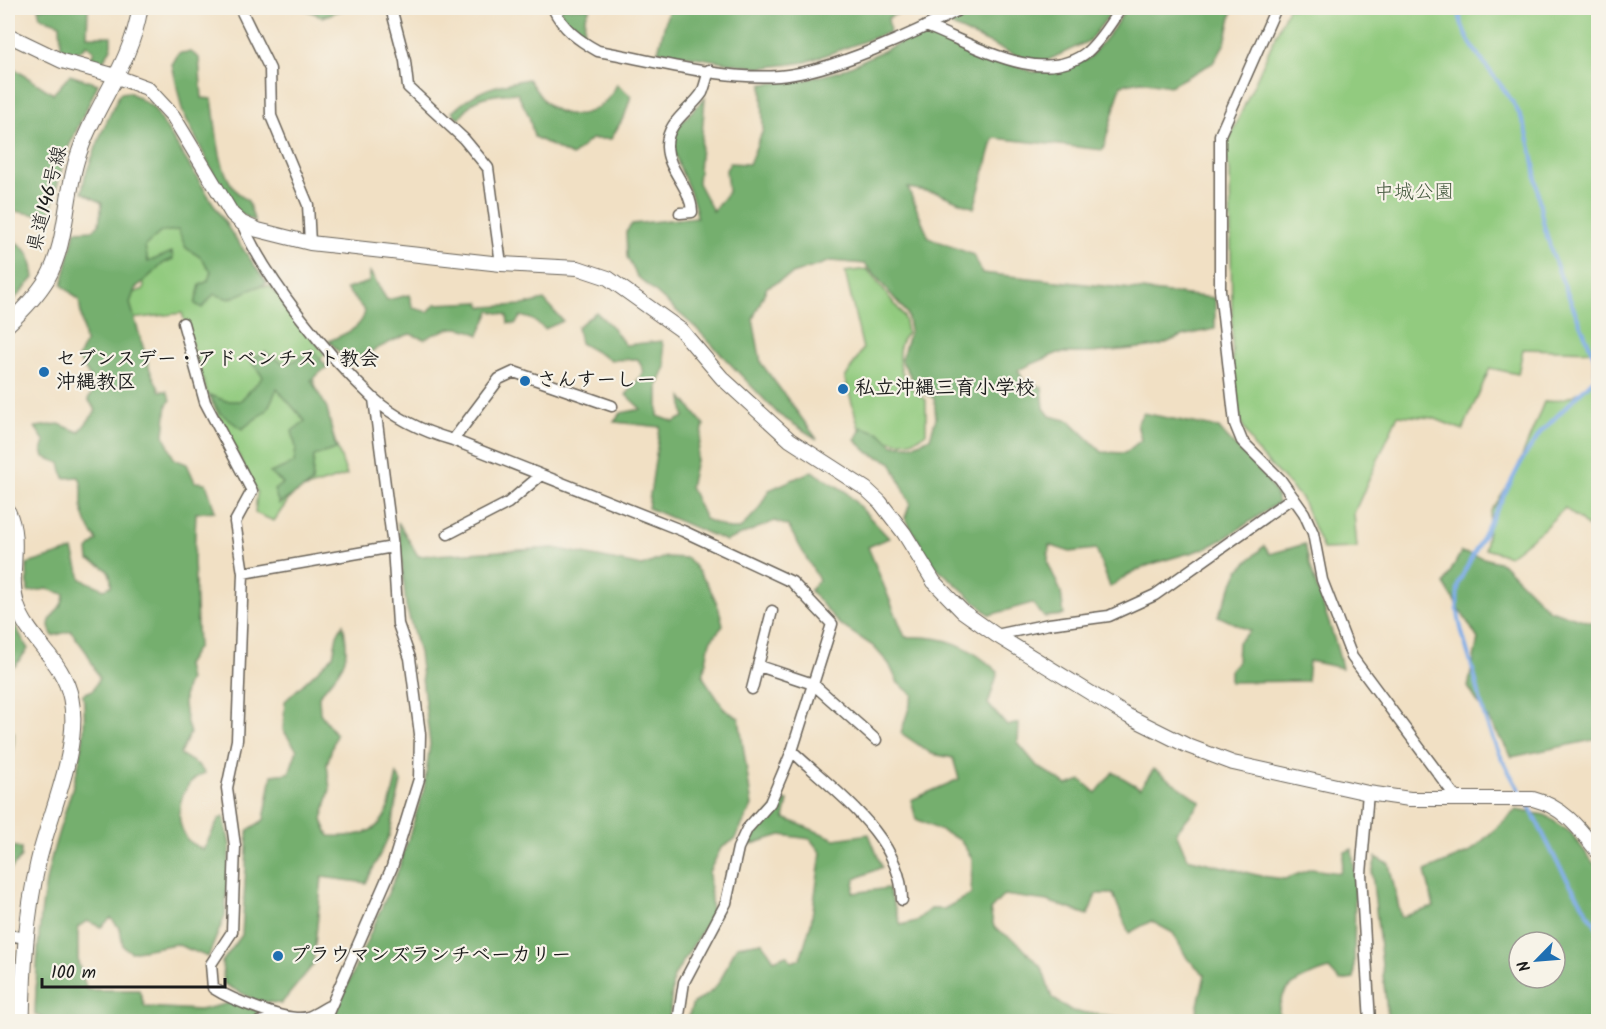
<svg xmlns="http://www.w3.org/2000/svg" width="1606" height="1029" font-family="Kalam,'Klee One',sans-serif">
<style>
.green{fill:#92cb7f;stroke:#57744e;stroke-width:1.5}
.forest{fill:#75af6e;stroke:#486645;stroke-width:1.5;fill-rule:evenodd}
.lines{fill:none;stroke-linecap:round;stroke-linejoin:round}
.stream{stroke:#7dace7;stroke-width:4}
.minor-casing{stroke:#676157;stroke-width:13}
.tertiary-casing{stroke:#676157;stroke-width:16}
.secondary-casing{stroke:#676157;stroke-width:17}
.minor{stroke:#fff;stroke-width:10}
.tertiary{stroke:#fff;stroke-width:14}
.secondary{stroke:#fff;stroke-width:15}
.poi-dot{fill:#1f6fb2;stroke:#f7f3e8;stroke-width:2}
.labels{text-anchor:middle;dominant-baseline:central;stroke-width:4.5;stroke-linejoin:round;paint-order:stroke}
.park-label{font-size:20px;fill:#45593f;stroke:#f7f3e8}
.street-label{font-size:20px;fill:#1c1c1c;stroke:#f7f3e8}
.poi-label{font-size:20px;font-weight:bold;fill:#1c1c1c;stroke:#f7f3e8;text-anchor:start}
</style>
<rect width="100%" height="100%" fill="#f7f3e8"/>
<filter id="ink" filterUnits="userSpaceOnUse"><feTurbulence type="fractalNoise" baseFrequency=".0167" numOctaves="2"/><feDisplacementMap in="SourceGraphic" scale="12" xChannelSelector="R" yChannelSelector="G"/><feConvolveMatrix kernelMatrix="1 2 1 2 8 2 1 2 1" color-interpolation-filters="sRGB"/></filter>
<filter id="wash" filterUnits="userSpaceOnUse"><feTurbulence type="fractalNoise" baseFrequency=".008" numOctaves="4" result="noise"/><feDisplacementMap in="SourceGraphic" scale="24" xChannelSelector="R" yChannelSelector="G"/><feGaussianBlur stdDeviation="1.35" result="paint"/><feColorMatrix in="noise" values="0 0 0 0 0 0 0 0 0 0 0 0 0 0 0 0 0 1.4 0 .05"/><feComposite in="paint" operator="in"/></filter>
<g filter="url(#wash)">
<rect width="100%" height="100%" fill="#f1e0c4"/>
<path class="green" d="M1288 8H1598V540C1592 527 1576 518 1565 508L1542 530 1509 556 1485 549 1491 511 1513 479 1544 402C1565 399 1580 396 1594 380V351L1523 349 1518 374 1490 368 1463 430 1433 418 1398 415 1354 513 1357 548 1323 549 1301 498 1255 449 1242 424 1233 393 1230 171 1224 151Z
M190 227 218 287 270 286 325 354 310 370 347 475 294 492 274 521 255 513 257 492 207 393 182 313 132 319 128 295 144 289 140 236Z
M867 269 904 316 907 333C889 355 904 387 926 400V433C904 451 882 439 859 428L845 378 863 349 845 272Z"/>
<path class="forest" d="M38 8H88L87 36H111V48L103 61 90 60 94 51 87 45 80 51 67 53 61 47 60 24 40 17Z
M303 8H345V9L322 17Z
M559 8H590L585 18 584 35 565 20Z
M669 8H910L888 18 890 32 806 62 760 68 658 51Z
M972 8H1115L1089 41 1044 62 1015 55 952 26 949 19Z
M1126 8H1233L1225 43 1213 63 1170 86 1141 81 1121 85 1103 150 994 138 974 208 938 193 908 188 929 238 974 255 982 273 1215 298V329L1182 336 1159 346 1092 353H1058L1018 370 1024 381 1042 387 1044 408 1050 416 1070 421 1102 452 1125 453 1141 440 1137 424 1143 413 1219 428C1235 450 1275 478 1278 503 1258 515 1224 542 1203 549 1166 561 1143 562 1110 587L1096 549 1070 552 1049 545 1048 563 1061 592 1064 615 1044 617 1032 603 990 615 930 561 905 518 910 503 891 462 869 453 855 440 862 427 880 433 893 445H914L930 438 936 418 934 398 920 392 901 360 910 331 907 313 865 264 831 261 795 273 767 287 753 319 761 363 817 439 779 415 696 328 637 276 627 257 626 232 632 224 697 217C695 191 667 155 675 134 680 121 696 108 705 98L698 183 713 211 728 192 726 170 730 163 749 164 763 130 762 84 805 80 840 71 925 31 1033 72 1061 69 1089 58 1113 29Z
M191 52 199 58 202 98 212 99C218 133 216 182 248 201L255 222 237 211 223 193 182 110 172 64 179 53Z
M10 66 53 94 70 75 98 84 66 153 49 217 14 211 8 234V70Z
M528 79C535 88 543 103 552 108 578 124 606 109 617 84L631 96 625 115 611 139H591L572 156 534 137 529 116 517 93C489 95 473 94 459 120L452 112C477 89 495 85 528 79Z
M129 92 153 107 231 232 267 283 229 299 214 294 202 308 195 304 200 285 208 281 211 271 200 257 186 248 178 230 161 232 145 246 148 262 172 252 173 259 164 263 135 289 130 303 150 370 160 391H167L171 400 167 404 164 435 174 459 187 464 195 482 206 483 215 511 196 513 194 560 198 646 186 665 189 680C180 694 185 718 190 733L180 754 198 765 205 773C180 782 172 817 187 839 190 843 199 847 203 850L219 819 224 817 230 845 225 916 208 957 176 944 131 952 123 946 120 929 111 918 101 927 87 921 78 927V962L87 990H139L145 1007 200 1010 234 1002 258 1011 256 1018 242 1022H79L46 1020 35 1014C37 964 38 913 50 863 64 804 91 756 83 694L93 690 99 678 87 653 71 631 53 636C40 616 64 613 64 594L47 589 28 592 27 564 73 550 81 579 104 589 111 586C112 568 104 567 89 560L88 550 97 540C89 530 83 518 82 505 81 495 84 486 79 477L64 478 60 463 44 457 42 450 45 442 35 427 59 424 79 432 96 411 88 399 96 387 78 358 85 343 79 300 62 285 75 231 94 230 99 224 102 203 82 192 85 176 102 132 120 93Z
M8 237C29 250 31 252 34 278L8 306Z
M370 272 387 300 409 295 413 308 428 312 435 304 479 302 483 307 523 305 544 300 563 321 545 329 531 319 521 316 515 324 508 323 507 315 490 311 479 335C456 322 446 329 424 339L410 334C388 341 370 355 347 361L329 341C344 334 362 329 365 311L346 289 369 282Z
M596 312 613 328 625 345 662 341 666 367 658 385V416L674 422 684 417 682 397 704 425 690 487 705 519 729 529H740L758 510 769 490 812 471 845 491 889 538 868 547 905 637C945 635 969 645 998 672L988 704 1007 726 1019 723 1018 743 1037 766 1067 785 1081 780 1096 793 1113 772 1140 788 1154 769 1201 802 1176 832 1187 858 1261 876 1285 879 1311 869 1340 873 1345 852 1352 849 1355 877 1354 979 1340 981 1329 969C1302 978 1275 986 1279 1021H1211L1196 1014 1205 975 1187 958 1173 933 1151 921 1129 933 1113 894H1096L1088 915 1047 901 1004 895 990 910 994 927 1018 943 1042 968 1052 998 1072 1011 1134 1019 1132 1021H687L693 1003C726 986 720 975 737 946L762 942 774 960 786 955 792 962 800 959 811 923 821 853 810 839 781 835 749 845 760 825 780 800 788 801 784 818 835 839 869 834 882 867 855 879 853 893 888 888 901 925 916 921 930 909H944L971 894 972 858 960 840 916 819 911 800 959 779 953 758 932 754 901 733 913 695 898 683 889 664 873 646 839 624 810 590 819 580 788 526 775 521 726 541 648 508 660 427 614 422 621 413 641 409 626 395 644 372 638 359 610 360 580 343 577 327Z
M312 349 327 367 311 380 327 408 336 449 314 456 312 483 279 504 274 490 283 483 270 473 294 463 296 448 292 431 305 421 277 389 267 410 242 429 220 413 210 395 226 401H240L263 377 250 360 265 352 283 363 294 361Z
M398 522 418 556 554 548 642 566 665 557 687 558C705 577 719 600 723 626L710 641 703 677 725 710 739 718 752 806 734 840 721 848 709 872 712 914 673 978 669 1021 341 1022 335 1014 399 868 424 789 430 744 419 653 406 606Z
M1305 544C1313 586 1333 625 1342 668L1309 661 1307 681 1230 682V670L1237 663 1238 642 1250 631 1218 616 1239 570 1264 546 1270 554Z
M1461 552 1502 563 1549 610 1598 624V739L1512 757 1468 687 1478 639 1444 584Z
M8 613 28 649 15 666 8 668Z
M343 624C352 664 342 666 319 696L320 713 336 735 327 764 330 789 322 820 329 836C383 838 387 821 397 774L401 782 389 836 366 883 322 877 313 965 281 1004 255 1000 224 984 222 962 242 935 248 830 264 820 272 775 289 773 297 750 283 730 285 701 333 656 337 635Z
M8 727 14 733 13 755 8 757Z
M1516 810 1545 815 1571 833 1598 869V1021H1388L1372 873 1376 857 1389 864 1401 917 1434 907 1425 871 1470 852ZM1519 942H1555V978H1519Z
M8 845 21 848V857L8 873Z"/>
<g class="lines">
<path class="stream" d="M1458 8C1464 54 1506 80 1523 122 1537 156 1535 194 1545 229 1557 275 1579 318 1596 362L1595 378 1541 432 1524 457 1459 582C1453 613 1464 638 1472 667 1478 685 1480 703 1486 721 1495 748 1508 771 1522 795
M1528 804 1558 864 1598 929"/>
</g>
</g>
<g filter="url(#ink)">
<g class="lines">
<g class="minor-casing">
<path id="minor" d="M240 8 270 69 271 116 308 205 310 243
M391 8 405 61 408 87 464 139 488 168 501 264
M553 8C563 29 578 40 598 51 656 61 721 80 779 76 831 72 916 33 962 8
M1276 8 1220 135V290L1235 424 1242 441 1280 479 1304 513 1313 533 1322 580 1352 657 1458 800
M926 26C971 43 1042 88 1087 52 1101 40 1111 22 1121 8
M680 213 692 212C691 187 668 171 667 147 666 122 690 111 702 93 705 86 707 77 709 70
M242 223C265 279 328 356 373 398 395 418 425 432 453 440L683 531 792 582 832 624 792 751 770 803 747 829 738 848 726 903 684 982 678 1022
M183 323 205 402 252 491 235 522 243 573 237 740 227 788 235 846 232 932 211 964 213 988C230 999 288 1023 308 1017 315 1015 323 1009 329 1006
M453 440 499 379 514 372 612 406
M448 534 508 503 541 475
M243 573 393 547
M996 635 1049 624 1109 616 1155 595 1293 497
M759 666 813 684 876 740
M752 689 772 611
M792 751C835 792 902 837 902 900
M1368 793 1361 874 1370 1022
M8 935 26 938
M259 1022 283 1016
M324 1022 392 867 419 779 420 734 410 658 398 624 393 547 374 399"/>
</g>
<g class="tertiary-casing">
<path id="tertiary" d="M8 35 62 61 109 74 147 88 173 116 232 214 242 223 258 230 310 243 501 264 578 268 608 278 681 330 722 378 790 440 866 489 880 502 904 533 934 582 962 611 996 635 1128 716 1188 746 1233 763 1368 793 1410 799H1533C1564 807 1579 828 1598 852"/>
</g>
<g class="secondary-casing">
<path id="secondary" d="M8 324C22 311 36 297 47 279 67 244 65 198 77 159 94 105 131 66 140 8
M8 512C22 542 7 575 17 606 29 641 64 660 71 699 81 749 49 814 38 863 26 915 23 968 22 1022"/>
</g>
<use href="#minor" class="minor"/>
<use href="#tertiary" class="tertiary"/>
<use href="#secondary" class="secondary"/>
</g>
</g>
<g class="poi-dot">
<circle cx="44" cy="372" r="6"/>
<circle cx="525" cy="381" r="6"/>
<circle cx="843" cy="389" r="6"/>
<circle cx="278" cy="956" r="6"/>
</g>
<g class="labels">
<g class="park-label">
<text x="1414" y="193">中城公園</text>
</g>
<g class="street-label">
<text transform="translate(48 199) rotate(-76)">県道146号線</text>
</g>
<g class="poi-label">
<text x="56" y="360">セブンスデー・アドベンチスト教会<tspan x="56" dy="23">沖縄教区</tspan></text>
<text x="537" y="381">さんすーしー</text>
<text x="855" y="389">私立沖縄三育小学校</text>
<text x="290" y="956">プラウマンズランチベーカリー</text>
</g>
</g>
<rect width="1606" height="1029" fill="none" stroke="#f7f3e8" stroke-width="30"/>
<g transform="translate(1537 960) rotate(245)"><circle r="28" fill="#f7f3e8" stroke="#9f9d96" stroke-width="1.5"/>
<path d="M0-4.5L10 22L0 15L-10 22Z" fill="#1f6fb2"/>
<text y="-9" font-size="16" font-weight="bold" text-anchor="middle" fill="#1c1c1c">N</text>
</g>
<path d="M42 978v9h183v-9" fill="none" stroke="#1c1c1c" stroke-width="3"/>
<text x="51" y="978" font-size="18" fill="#1c1c1c" stroke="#f7f3e8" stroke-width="4.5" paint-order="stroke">100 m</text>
</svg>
